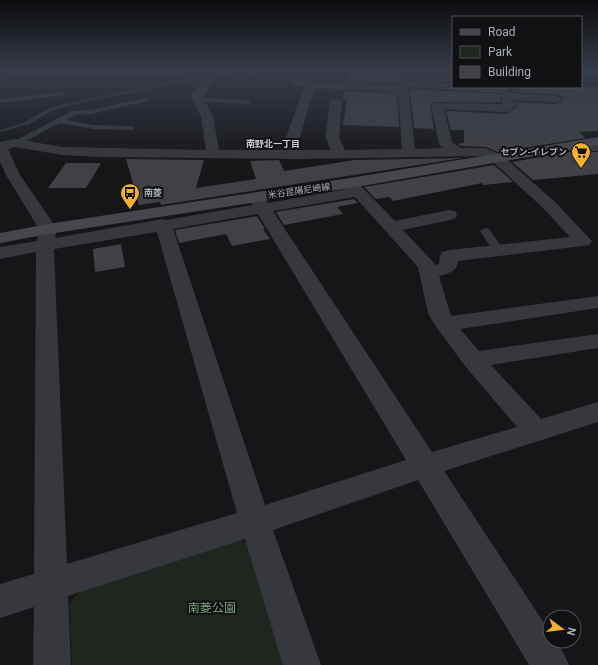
<svg xmlns="http://www.w3.org/2000/svg" width="598" height="665" font-family="Roboto,'Noto Sans JP',sans-serif">
<style>
.green{fill:#1e261f}
.lines{fill:none;stroke-linecap:round;stroke-linejoin:round}
.stream{fill:#2c353c;fill-rule:evenodd}
.building{fill:#404145}
.path{stroke:#3d3f44;stroke-width:1.5;stroke-dasharray:1 1.5;stroke-linecap:butt}
.lane{fill:#37383d;fill-rule:evenodd}
.street{fill:#37383d;fill-rule:evenodd}
.secondary{fill:#45474d;fill-rule:evenodd}
.labels{text-anchor:middle;dominant-baseline:central;stroke-width:4;stroke-linejoin:round;paint-order:stroke}
.far-neighbourhood-label{font-size:9px;font-weight:bold;fill:#c9ccd4;stroke:#111113}
.far-poi-label{font-size:9px;font-weight:bold;fill:#a8adb8;stroke:#111113;text-anchor:end}
.far-street-label{font-size:9px;fill:#a8adb8;stroke:#111113}
.near-park-label{font-size:12px;fill:#7fa381;stroke:#111113}
</style>
<rect width="100%" height="100%" fill="#161618"/>
<path class="green" d="M240 540 253 545 290 665H72L69 603 84 588Z"/>
<g class="lines">
<path class="stream" d="M229 70H238L213 76 211 75Z
M91 71H194L196 72 194 73H91L50 75 48 74Z
M199 76 200 78 66 106 52 111 29 124 0 132V130L25 122 48 109 64 104Z"/>
</g>
<path class="building" d="M349 70H362L364 74 368 75 374 70H401L398 76 453 80V82L411 80 396 83 347 82Z
M520 87H598V131L579 132 585 138 498 152 486 147 461 146 458 144 464 143V130H451L446 111 506 114 517 107 515 102 556 104 561 102 564 99 561 96 556 94 513 92 512 90H521Z
M410 89 498 94 501 102H433L430 105 434 129 414 128Z
M345 91 397 93 399 127 343 125 347 99H343Z
M568 152H598V174L533 180 512 162Z
M463 158 161 205 160 202 139 205 126 159 204 160 196 188 256 179 250 161 279 160 284 171 355 160Z
M66 163H101L86 188H48Z
M494 165 513 182 483 185 482 183 393 201 389 197 376 199 364 187Z
M354 199 358 203 337 207 343 214 284 225 276 212Z
M257 216 265 229H263L270 239 232 246 226 234 179 243 175 230Z
M121 244 125 267 95 272 93 249Z"/>
<g class="lines">
<path class="path" d="M155 87 183 81"/>
<path class="lane" d="M62 92 65 94 64 95 0 103V99Z
M146 98 149 100 148 101 90 114 76 115 66 120 94 125 130 126H133V130L94 129 60 123 18 145H12L11 143 72 111 90 110Z
M198 98 248 100 251 102 248 104 196 101 195 100Z
M485 228 489 229 503 249 504 251 503 253H495L480 231Z"/>
<path class="street" d="M24 70H65L60 73 0 79V73Z
M197 70H207L213 80 204 95V100L213 116 219 150H331L325 137 330 102 332 100H340L342 102 339 137 345 150 402 149 398 92 314 88 300 137 298 140H288L286 137 304 87 293 85 289 79 295 70H305L299 79 310 82 397 85 398 84 411 81 453 84V87H504L507 88 510 93 556 96 560 97 562 99 560 101 556 102 513 100 516 106 514 108 506 112 444 109 452 142 461 148H485L502 155 555 202 592 241 589 245 583 246 458 261C457 272 449 273 439 276L451 316 598 296V308L460 329 479 351 598 334V348L491 365 541 419 598 402V422L444 471 550 632V641H556L563 652 569 665H529L418 480 273 530 321 665H283L245 539 68 596 71 665H33L34 607 0 618V584L34 574 36 252 0 259V247L37 241 39 229 6 175 0 162V142L15 139 63 147 206 150 201 116 192 100V95L203 80ZM411 87 499 93 503 104 433 103 431 105 439 144 443 148 415 149 408 88ZM15 147 63 155 100 157 299 159 483 156 492 161 543 208 570 237 449 250 442 252 440 256 439 264 436 265 403 230 455 219 457 215 455 211 449 210 395 221 355 180 350 178 345 180 342 183 347 189 268 203 262 194 256 192 250 194 248 197 253 205 166 220 163 219 55 238 57 229 20 175 8 149ZM355 197 418 267 428 313 434 324 465 366 517 427 432 452 273 211ZM258 214 406 460 265 505 173 229ZM157 232 237 513 67 564 54 249Z
M363 70H373V71L368 74 364 73Z
M581 70H598V75L581 73Z
M563 143H598V151L558 150 556 147 558 144Z"/>
<path class="secondary" d="M598 137V145L350 188 48 234 0 243V233L48 224 350 178Z"/>
</g>
<linearGradient id="sky" x2="0" y2="1"><stop stop-color="#0c0c0d"/><stop offset="0.43" stop-color="#363c48"/><stop offset="1" stop-color="#363c48" stop-opacity="0"/></linearGradient>
<rect width="598" height="164" fill="url(#sky)"/>
<defs>
<g id="supermarket-pin" transform="scale(1)"><path d="M0 17L-7.5 6A9.5 9.5 0 1 1 7.5 6Z" fill="#f2b134" stroke="#111113"/><path d="M-6-5.5h2.5l.6 2H6L4.5 2H-2.5L-4.4-4H-6ZM-1.5 3.2a1.3 1.3 0 1 0 .1 0ZM3 3.2a1.3 1.3 0 1 0 .1 0Z" fill="#111"/></g>
<g id="bus-pin" transform="scale(1)"><path d="M0 17L-7.5 6A9.5 9.5 0 1 1 7.5 6Z" fill="#f2b134" stroke="#111113"/><path d="M-5-6H5V4H4V6H2V4H-2V6H-4V4H-5ZM-3.5-4V0h7V-4ZM-3.5 1.2v1.5H-2V1.2ZM2 1.2v1.5H3.5V1.2Z" fill="#111"/></g>
</defs>
<g fill-rule="evenodd">
<use href="#supermarket-pin" x="581" y="152"/>
<use href="#bus-pin" x="130" y="193"/>
</g>
<g class="labels">
<g class="far-neighbourhood-label">
<text x="273" y="144">南野北一丁目</text>
</g>
<g class="far-poi-label">
<text x="567" y="152">セブン-イレブン</text>
<text x="144" y="193" text-anchor="start">南菱</text>
</g>
<g class="far-street-label">
<text transform="translate(299 191) rotate(-8)">米谷昆陽尼崎線</text>
</g>
<g class="near-park-label">
<text x="212" y="608">南菱公園</text>
</g>
</g>
<rect x="452" y="16" width="130" height="72" fill="#111113" stroke="#4d4f55"/>
<rect x="460" y="29" width="20" height="6" fill="#45474d" stroke="#4d4f55"/>
<text x="488" y="36" font-size="12" fill="#a8adb8">Road</text>
<rect x="460" y="46" width="20" height="12" fill="#1e261f" stroke="#4d4f55"/>
<text x="488" y="56" font-size="12" fill="#a8adb8">Park</text>
<rect x="460" y="66" width="20" height="12" fill="#404145" stroke="#4d4f55"/>
<text x="488" y="76" font-size="12" fill="#a8adb8">Building</text>
<g transform="translate(562 629) rotate(105)"><circle r="19" fill="#111113" stroke="#4d4f55"/>
<path d="M0-3L7 15L0 10L-7 15Z" fill="#f2b134"/>
<text y="-6" font-size="11" font-weight="bold" text-anchor="middle" fill="#a8adb8">N</text>
</g>
</svg>
